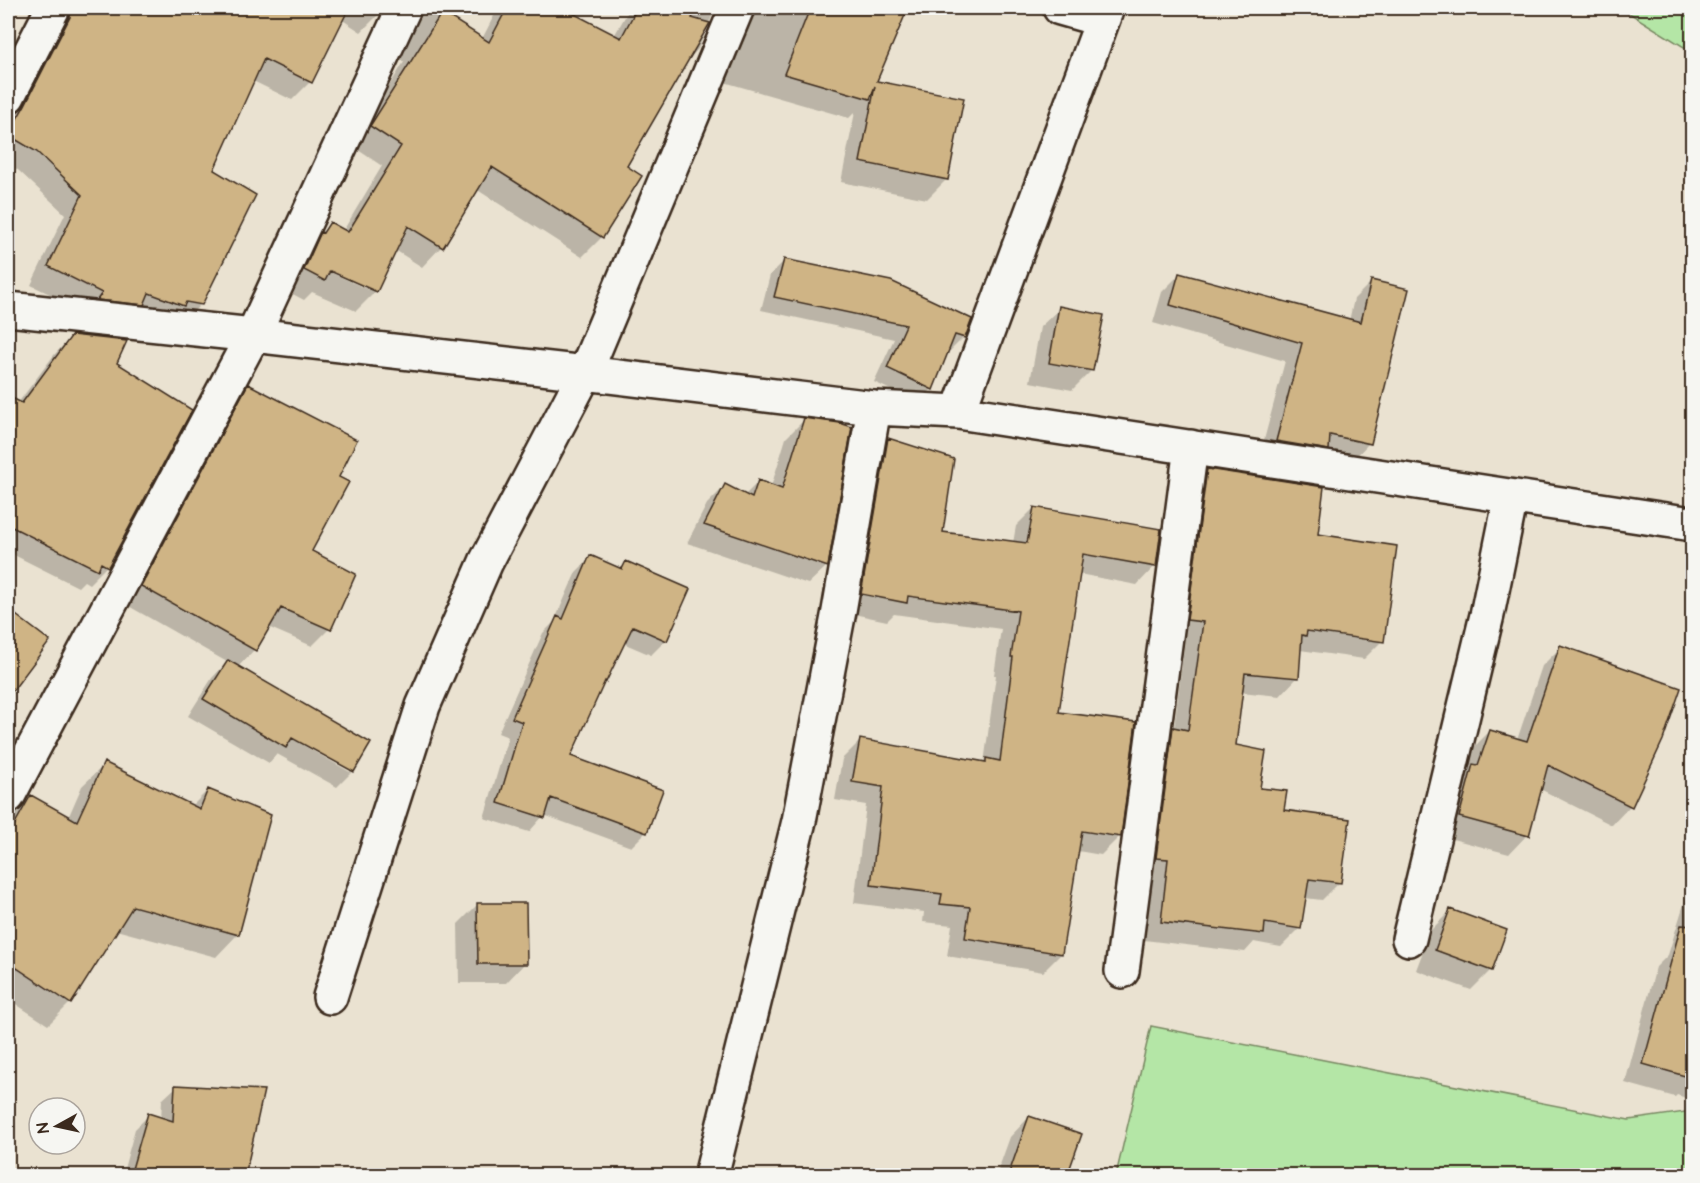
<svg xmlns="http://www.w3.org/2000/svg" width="1700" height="1183" font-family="'Architects Daughter',sans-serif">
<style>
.green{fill:#b4e6a6;stroke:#788862;stroke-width:1.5}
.shadow{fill:#0003;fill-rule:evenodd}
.building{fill:#cfb485;stroke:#3b2a1e;stroke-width:1.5}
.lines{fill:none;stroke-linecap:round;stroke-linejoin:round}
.street-casing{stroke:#3b2a1e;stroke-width:38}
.street{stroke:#f6f6f2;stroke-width:33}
</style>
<rect width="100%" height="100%" fill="#eae2d1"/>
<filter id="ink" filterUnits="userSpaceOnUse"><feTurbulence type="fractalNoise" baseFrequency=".0167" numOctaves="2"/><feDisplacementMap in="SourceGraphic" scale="12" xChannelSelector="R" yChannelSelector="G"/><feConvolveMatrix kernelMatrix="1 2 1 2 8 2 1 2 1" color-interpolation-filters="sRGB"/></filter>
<g filter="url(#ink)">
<path class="green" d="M1621 8H1692V52Z
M1151 1026 1629 1120 1692 1111V1175H1116Z"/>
<path class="shadow" d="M62 8H382L379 14 361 32 341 19 310 82 292 100 253 81 212 171 200 305 182 323 85 311 31 285 65 214 18 170 8 164V123L52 36Z
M412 8H432L482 39 498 8H560L614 36 630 8H906L875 82 947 179 927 199 841 182 855 112 849 118 717 80 725 10 715 9 698 49 687 61 625 167 602 237 582 257 476 189 441 247 422 267 395 250 376 291 356 311 312 292 304 300 285 290 310 244 330 224 343 231 382 166 352 146 404 62 393 55ZM324 267 369 287V290L323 269Z
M784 261 964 337 950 351 948 350 932 389 918 403 874 382 894 339 761 310 770 275Z
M1180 274 1349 321 1354 299 1371 282 1369 443 1352 461 1259 459 1285 361 1153 323 1162 292Z
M1060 308 1102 316 1091 371 1072 390 1030 382 1040 327Z
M72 336 115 364 107 566 89 584 84 581 78 587 8 552V398L18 403 54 355Z
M249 385 355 441 337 477 347 483 310 552 354 575 329 629 312 646 268 627 254 650 237 668 369 744 353 771 337 787 277 754 269 763 188 716 212 678 227 662 125 604 231 403ZM286 733 350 768V772L285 735Z
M804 420 850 428 826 567 808 584 687 543 707 504 725 486 744 496 758 482 771 487 786 438Z
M888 440 941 533 1013 543 1016 526 1034 508 1155 566 1137 585 1079 574 1057 713 1134 724 1119 837 1101 855 1078 851 1061 954 1043 972 947 956 952 925 923 922 924 912 854 903 866 805 835 800 842 759 860 741 984 763 996 675H994L1001 629 894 614 887 621 844 612 870 458Z
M1208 471 1317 536 1382 641 1364 659 1300 650 1297 678 1280 696 1241 692 1234 746 1258 789 1283 811 1340 882 1322 900 1305 898 1299 929 1281 947 1254 942 1245 952 1144 940 1151 877 1156 747 1174 729 1185 639 1170 637 1190 488Z
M591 557 620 569 626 563 666 640 651 655 623 643 605 681 602 684 569 757 646 832 631 847 544 815 529 832 484 818 508 737 498 733 543 633 554 622 576 572Z
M8 611 48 641 17 679 8 672Z
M1561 647 1630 806 1612 825 1540 789 1527 835 1509 854 1441 836 1471 750 1490 731 1517 740 1542 666Z
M105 764 192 806 208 790 238 934 216 957 116 930 70 1003 48 1025 8 999V821L31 797 68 818 82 786Z
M1692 878V1100L1677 1095 1675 1097 1625 1083 1656 967 1668 955Z
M477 905 525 963 506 983H459L458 924Z
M1450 911 1505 931 1490 971 1471 990 1416 970 1431 930Z
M176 1087 244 1176H122L135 1129 149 1115 161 1119 162 1100Z
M1029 1117 1066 1176H996L1010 1137Z"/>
<path class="building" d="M72 8H349L312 83 264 59 214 170 256 195 202 305 186 302 184 306 149 293 144 305 97 300 102 293 48 266 82 195 37 152 8 135V134L25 105 70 17Z
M507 8H563L621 38 637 8H697L692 18 710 23 627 166 642 176 603 238 492 167 443 248 408 226 377 292 330 271 325 281 304 270 321 232 323 233 330 222 348 232 401 146 370 126 442 12 489 42Z
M810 8H908L877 81 964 98 948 180 860 162 875 86 870 99 784 74Z
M784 259 891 281 972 319 965 338 955 335 933 390 887 368 906 325 774 297Z
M1179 273 1361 322 1371 280 1409 289 1371 444 1330 435 1329 450 1276 441 1302 343 1170 305Z
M1059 306 1104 315 1093 371 1049 363Z
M72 335 127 341 117 363 192 410 108 567 101 563 98 570 8 525V396L22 403Z
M248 384 357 440 339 477 349 482 312 551 356 574 331 630 281 608 256 651 141 586Z
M804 418 840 423 852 427 828 567 704 525 725 484 752 498 758 480 782 489Z
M888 438 954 459 943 532 1027 543 1034 507 1161 529 1156 567 1083 554 1059 712 1136 722 1121 837 1082 831 1062 954 965 938 970 907 940 904 942 894 871 885 883 787 852 782 860 739 986 762V758L1000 761 1013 657H1011L1018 611 908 596 907 603 861 594Z
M1207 469 1324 487 1318 534 1397 546 1384 642 1307 631 1306 636 1302 635 1299 678 1245 673 1236 745 1266 751 1260 788 1287 791 1284 810 1350 819 1341 883 1309 879 1301 929 1265 923 1264 934 1161 922 1168 859 1156 858 1173 727 1188 730 1203 622 1187 620Z
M590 555 622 569 626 561 690 589 667 641 633 626 606 682 605 681 571 756 663 790 647 833 551 798 545 818 498 803 522 722 512 718 557 616 563 619Z
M8 609 50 641 8 697Z
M1560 645 1681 688 1663 740 1632 807 1548 765 1529 836 1459 817 1473 764 1478 765 1490 730 1527 741Z
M228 660 371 743 354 772 292 738 286 748 203 699Z
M104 762 200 809 208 789 271 815 239 935 133 906 71 1004 8 962V836L31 795 77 821Z
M477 903H526L527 964H478Z
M1450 909 1507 930 1492 971 1435 950Z
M1681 925 1692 926V1078L1643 1064Z
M175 1085 264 1090 245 1176H130L148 1113 173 1121Z
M1029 1116 1082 1134 1067 1176H1008Z"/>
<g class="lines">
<g class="street-casing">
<path id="street" d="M1060 8 1102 20
M8 96 53 8
M8 309 253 335 585 373 874 408 958 412 1692 524
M958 412 1107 8
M8 796 253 335 404 8
M1409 939 1487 615 1511 497
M1122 971 1191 447
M330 997 423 706 486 562 585 373 737 8
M711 1176 799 821 839 611 874 408"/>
</g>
<use href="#street" class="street"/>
</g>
</g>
<rect width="1700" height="1183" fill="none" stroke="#f6f6f2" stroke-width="30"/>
<rect x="15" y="15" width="1670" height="1153" fill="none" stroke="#3b2a1e" stroke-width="2" filter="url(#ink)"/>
<g transform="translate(57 1126) rotate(262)"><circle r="28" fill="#f6f6f2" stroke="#aba49d" stroke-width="1.5"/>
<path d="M0-4.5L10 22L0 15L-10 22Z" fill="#3b2a1e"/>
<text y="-9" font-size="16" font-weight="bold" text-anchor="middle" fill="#3b2a1e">N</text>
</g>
</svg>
